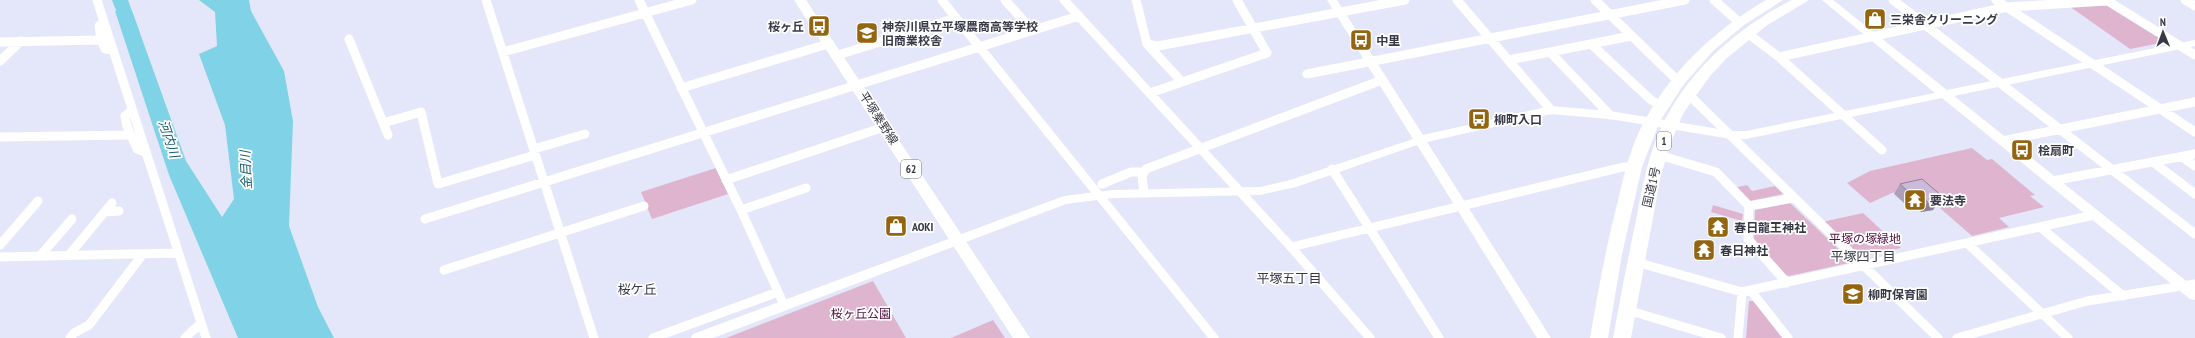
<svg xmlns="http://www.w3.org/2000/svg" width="2195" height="338" font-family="'PT Sans Narrow','Noto Sans JP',sans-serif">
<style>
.green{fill:#dfb4ce}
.water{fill:#80d2e7}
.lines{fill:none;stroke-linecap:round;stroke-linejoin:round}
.river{fill:#80d2e7;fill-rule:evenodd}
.street{stroke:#fff;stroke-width:9}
.secondary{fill:#fff;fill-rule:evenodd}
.primary{fill:#fff;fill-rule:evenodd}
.highway{fill:#fff;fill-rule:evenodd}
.wall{fill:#afa0ba}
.shaded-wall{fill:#8e8297}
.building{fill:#cbbad8;stroke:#8e8297}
.labels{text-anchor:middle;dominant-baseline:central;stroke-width:3.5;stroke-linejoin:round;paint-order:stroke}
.shield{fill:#fff;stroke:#73747e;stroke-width:1}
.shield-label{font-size:11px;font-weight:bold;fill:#373946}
.poi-label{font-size:12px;font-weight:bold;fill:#373946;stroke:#fff;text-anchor:start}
.street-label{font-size:12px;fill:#373946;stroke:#fff}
.park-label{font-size:12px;fill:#510c3e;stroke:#fff}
.water-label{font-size:13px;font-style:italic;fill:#1a5d6c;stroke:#fff}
.neighbourhood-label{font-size:13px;fill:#373946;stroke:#fff}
</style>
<rect width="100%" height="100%" fill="#e4e7fa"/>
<path class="green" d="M2106 3 2171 41 2130 49 2069 6Z
M1972 148 1987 160 1992 159 2035 195 2030 196 2044 207 1999 218 2009 227 1972 236 1917 188 1892 193 1870 203 1847 183 1870 171Z
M716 168 728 194 652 219 641 192Z
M1747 185 1752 191 1775 186 1783 194 1750 201 1737 187Z
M1790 203 1850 260 1849 263 1789 276 1786 275 1754 240 1755 210Z
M1713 205 1743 214 1742 221 1711 212Z
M1863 213 1901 248 1859 257 1822 222Z
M873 281 906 338H726Z
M1749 301H1754L1784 338H1746Z
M993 320 1005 338H951Z"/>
<path class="water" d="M199 0H249L251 11 284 71 293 121 289 226 318 307 334 338H238L169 175 115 11H132L186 161 222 217 234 199 225 125 199 54 217 46 215 12Z"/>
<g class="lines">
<path class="river" d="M112 0H128L140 33 138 36H126Z"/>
<path class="street" d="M97 0 206 338
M486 0 594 338
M639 0 741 210 784 305
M1005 0 1032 30
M1064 0 1291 247 1370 338
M1136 0 1147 44 1182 82
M1457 0 1551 110
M1595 0 1678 81
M1714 0 1739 22
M1893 0 2195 234
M1996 0 2195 132
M2106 0 2195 55
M2185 0 2195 6
M956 18 1214 338
M104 22 99 26 101 40 105 49 113 50
M1747 33 1779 57 1882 150
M349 39 388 135
M0 42 101 40
M1147 44 1158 46 1405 0
M1591 44 1651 100 1661 106
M503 52 692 0
M1550 52 1610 115
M838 55 956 18 942 0
M1779 57 2007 7 2107 1
M1509 60 1631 36
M0 61 21 41
M1307 74 1685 0
M681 88 828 44
M1150 93 1267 53 1237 0
M1689 95 1938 338
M132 111 125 116 127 126 137 149 145 152
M383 123 421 112 438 184 535 155
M0 137 131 135
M2002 141 2195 102
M534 149 585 134
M1659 155 1716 172 1749 206
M2182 157 2195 166
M2153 162 2195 194
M1332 169 1439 338
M726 180 884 127
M2052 181 2195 154
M1102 184 1131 172H1143
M1144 193 1142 176 1146 169 1382 80
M741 210 806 188
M105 212 119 211
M425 219 1079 16
M2040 227 2123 296
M1967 243 2068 338
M0 245 38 201
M1291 247 1623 167H1634
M69 255 112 203
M40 256 72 219
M0 257 177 253
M1636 262 1742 292 2094 215
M444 270 644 206
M1787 283 1748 239 1749 206 1793 198
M1751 291 1788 338
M1627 310 1721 338
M70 338 74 333 89 325 143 254
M185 338 201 323
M653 338 778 292
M1738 338 1742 292
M1957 338 2087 301 2195 284"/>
<path class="secondary" d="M1327 0H1337L1423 135 1551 106 1610 111 1731 131H1746L1935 93 1822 0H1833L1947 90 2195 40V46L1954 96 2195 288V300L2190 299 1942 98 1746 139H1731L1610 119 1551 114 1427 142 1551 338H1537L1417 145 1296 187 1260 195 1113 198 1066 204 713 338H691L693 334 1064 196 1113 190 1260 187 1290 180 1413 139Z"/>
<path class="primary" d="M794 0H806L1030 338H1013Z"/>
<path class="highway" d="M1766 0H1783L1744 25 1713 51 1684 84 1660 121 1642 167 1622 254 1608 338H1590C1598 292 1606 246 1618 201 1624 174 1631 145 1645 120 1674 68 1715 30 1766 0Z
M1792 0H1809L1766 26 1727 58 1710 76 1684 112 1670 144 1660 179 1631 338H1613C1620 300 1627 263 1635 225 1641 195 1646 163 1658 135 1682 76 1736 28 1792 0Z"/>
</g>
<path class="wall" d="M1900 184 1939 200 1933 210 1921 212 1918 210 1913 211 1894 194Z"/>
<path class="shaded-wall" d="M1942 196 1933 210 1921 212 1928 202 1936 197Z
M1925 200 1918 210 1913 211 1919 201Z"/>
<path class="building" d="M1922 179 1942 196 1936 197 1940 200 1928 202 1925 200 1919 201 1900 184Z"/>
<defs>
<g id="shop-square" transform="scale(1.15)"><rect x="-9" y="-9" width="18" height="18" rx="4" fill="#936511" stroke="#fff"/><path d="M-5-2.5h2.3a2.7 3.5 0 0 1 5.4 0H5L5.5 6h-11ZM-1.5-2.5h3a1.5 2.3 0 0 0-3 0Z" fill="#fff"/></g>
<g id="bus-square" transform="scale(1.15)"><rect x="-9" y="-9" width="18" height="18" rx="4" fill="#936511" stroke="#fff"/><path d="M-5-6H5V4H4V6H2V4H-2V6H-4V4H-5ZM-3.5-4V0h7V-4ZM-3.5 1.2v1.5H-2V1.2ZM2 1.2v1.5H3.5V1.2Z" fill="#fff"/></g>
<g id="school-square" transform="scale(1.15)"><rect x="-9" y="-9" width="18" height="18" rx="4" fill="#936511" stroke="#fff"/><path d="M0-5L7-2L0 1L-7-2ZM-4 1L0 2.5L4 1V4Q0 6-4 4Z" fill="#fff"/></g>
<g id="temple-square" transform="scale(1.15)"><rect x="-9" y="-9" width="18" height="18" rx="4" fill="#936511" stroke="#fff"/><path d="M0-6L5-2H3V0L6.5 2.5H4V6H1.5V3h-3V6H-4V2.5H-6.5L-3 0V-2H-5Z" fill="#fff"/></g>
</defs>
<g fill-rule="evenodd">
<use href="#shop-square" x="1875" y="19"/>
<use href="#bus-square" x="819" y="26"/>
<use href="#school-square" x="867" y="33"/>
<use href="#bus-square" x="1361" y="40"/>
<use href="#bus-square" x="1479" y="119"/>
<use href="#bus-square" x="2022" y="150"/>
<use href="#temple-square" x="1915" y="200"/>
<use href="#shop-square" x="896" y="226"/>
<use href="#temple-square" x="1718" y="227"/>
<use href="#temple-square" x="1704" y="250"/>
<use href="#school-square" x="1853" y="294"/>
</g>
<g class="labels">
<g class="shield">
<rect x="1657" y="132" width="14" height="18" rx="3"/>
<rect x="901" y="160" width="20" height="18" rx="3"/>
</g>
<g class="shield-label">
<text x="1664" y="141">1</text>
<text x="911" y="169">62</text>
</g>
<g class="poi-label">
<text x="1890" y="19">三栄舎クリーニング</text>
<text x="804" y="26" text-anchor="end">桜ヶ丘</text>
<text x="882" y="26">神奈川県立平塚農商高等学校<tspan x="882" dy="14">旧商業校舎</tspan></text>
<text x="1376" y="40">中里</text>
<text x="1494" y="119">柳町入口</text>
<text x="2038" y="150">桧扇町</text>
<text x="1930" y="200">要法寺</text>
<text x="912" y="226">AOKI</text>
<text x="1734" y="227">春日龍王神社</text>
<text x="1720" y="250">春日神社</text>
<text x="1868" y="294">柳町保育園</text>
</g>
<g class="street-label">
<text transform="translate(879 118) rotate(57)">平塚秦野線</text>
<text transform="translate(1651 187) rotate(-77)">国道1号</text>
</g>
<g class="park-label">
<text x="1865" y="238">平塚の塚緑地</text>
<text x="861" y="313">桜ヶ丘公園</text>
</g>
<g class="water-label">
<text transform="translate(169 139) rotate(71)">河内川</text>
<text transform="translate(246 170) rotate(-93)">金目川</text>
</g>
<g class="neighbourhood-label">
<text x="1863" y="256">平塚四丁目</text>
<text x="1289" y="278">平塚五丁目</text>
<text x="637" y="289">桜ケ丘</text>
</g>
</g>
<g transform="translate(2163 32) rotate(359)" stroke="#ffffff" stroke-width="3" paint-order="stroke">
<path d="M0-3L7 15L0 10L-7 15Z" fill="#373946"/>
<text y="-6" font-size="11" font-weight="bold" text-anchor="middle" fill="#373946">N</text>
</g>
</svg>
